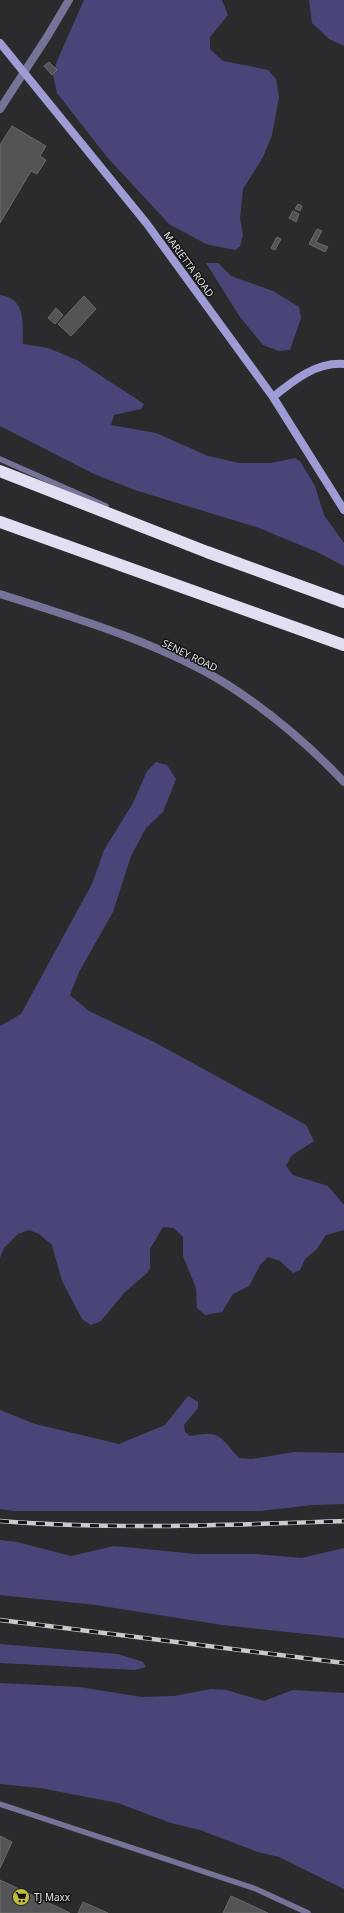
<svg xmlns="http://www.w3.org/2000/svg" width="344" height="1913" font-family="'Noto Sans',sans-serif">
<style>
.green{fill:#4a4579}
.building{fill:#545457;stroke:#6a6a6c}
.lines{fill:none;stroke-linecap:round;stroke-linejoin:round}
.lane{stroke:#757397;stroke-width:5.5}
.street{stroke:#757397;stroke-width:8}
.secondary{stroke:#9e9bd5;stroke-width:8}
.highway{stroke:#e1e0f2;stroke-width:12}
.rail-casing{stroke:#cacacb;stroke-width:4.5}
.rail{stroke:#131314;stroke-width:3;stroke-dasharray:9;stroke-linecap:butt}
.labels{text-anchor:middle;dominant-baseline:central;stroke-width:3;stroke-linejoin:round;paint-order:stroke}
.street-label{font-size:10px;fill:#e2e2e3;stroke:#131314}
.poi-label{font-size:10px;fill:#e2e2e3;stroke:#131314;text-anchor:start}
</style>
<rect width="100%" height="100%" fill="#2b2b2d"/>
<path class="green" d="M84 0H222L228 15 210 37V49L223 61 268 70 276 79 279 97 272 135 263 157 243 189 240 218 243 235 240 246 235 250 206 244 169 224 107 157 57 93 53 75 57 61Z
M309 0H344V46L329 39 312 23Z
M206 263H218L231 276 273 291 299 307 301 318 290 350 279 351 263 345 240 317Z
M0 295C27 299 22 323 23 344L48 348 77 360 144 404 141 409 114 415 111 425 156 433 208 456 239 463H271L295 458 300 461 315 486 324 515 344 543V566L317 552 259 528 135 490 94 474 0 426Z
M156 762 167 765 176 779 163 812 146 828 131 856 113 912 79 972 70 995 89 1011 154 1042 306 1125 314 1141 291 1156 286 1166 293 1175 328 1186 344 1205V1230L326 1235 317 1249 305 1259 300 1270 293 1273 280 1261 268 1257 260 1265 249 1286 233 1294 222 1312 205 1315 197 1308 196 1288 183 1256V1237L174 1228 163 1227 150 1249V1268L147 1273 124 1293 101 1321 91 1325 82 1319 62 1281 52 1245 39 1234 29 1230 18 1234 4 1248 0 1258V1026L21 1014 93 882 104 850 133 803 147 771Z
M188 1396 198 1402V1408L184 1425 185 1432 190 1436C221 1430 220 1437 239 1458L252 1459 294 1452 344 1453V1504L312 1505 260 1511H14L0 1509V1410L35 1424 119 1444 165 1425Z
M0 1540 17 1542 71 1556 114 1546 196 1554H255L302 1558 344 1548V1638L222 1625 96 1605 0 1595Z
M0 1644 118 1654 143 1662 146 1667 135 1670 0 1663Z
M0 1683 79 1687 142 1697 174 1696 211 1689 226 1690 264 1701 293 1690 344 1693V1889L279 1857 258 1852 200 1830 171 1823 118 1803 40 1788 0 1784Z"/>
<path class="building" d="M49 62 57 70 52 75 44 66Z
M12 126 46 146 40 156 46 160 37 174 31 171 0 223V145Z
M298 204 302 206 300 211 295 209Z
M293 211 299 214 296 222 289 218Z
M317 229 322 231 316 242 328 247 325 252 309 244Z
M277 237 281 239 275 250 271 248Z
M84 296 96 309 71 336 58 324Z
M56 308 63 315 55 324 48 318Z
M0 1836 12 1842 0 1868Z
M0 1880 70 1913H0Z
M231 1896 268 1913H223Z
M83 1902 108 1913H78Z"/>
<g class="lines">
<path class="lane" d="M0 459 106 506
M0 1804 256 1889 308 1913"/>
<path class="street" d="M0 109 47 37 69 0
M0 594C75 618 161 643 228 685 270 712 309 745 344 782"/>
<path class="secondary" d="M0 43 147 224 273 397 344 510
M273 397C294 380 316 362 344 364"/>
<path class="highway" d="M0 471 207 552 344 602
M0 522 344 645"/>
<g class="rail-casing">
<path id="rail" d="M0 1521C114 1530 230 1525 344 1521
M0 1620 344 1663"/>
</g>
<use href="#rail" class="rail"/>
</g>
<defs>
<g id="supermarket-disc" transform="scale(0.9)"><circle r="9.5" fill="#c2bd3f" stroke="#131314"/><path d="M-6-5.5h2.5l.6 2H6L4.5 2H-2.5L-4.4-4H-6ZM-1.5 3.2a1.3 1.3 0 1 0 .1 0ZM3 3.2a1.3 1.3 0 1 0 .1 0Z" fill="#111"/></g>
</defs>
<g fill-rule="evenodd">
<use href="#supermarket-disc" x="21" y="1897"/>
</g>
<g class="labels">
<g class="street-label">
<text transform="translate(189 264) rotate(54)">MARIETTA ROAD</text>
<text transform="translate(190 655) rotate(26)">SENEY ROAD</text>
</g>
<g class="poi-label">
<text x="34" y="1897">TJ Maxx</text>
</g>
</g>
</svg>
